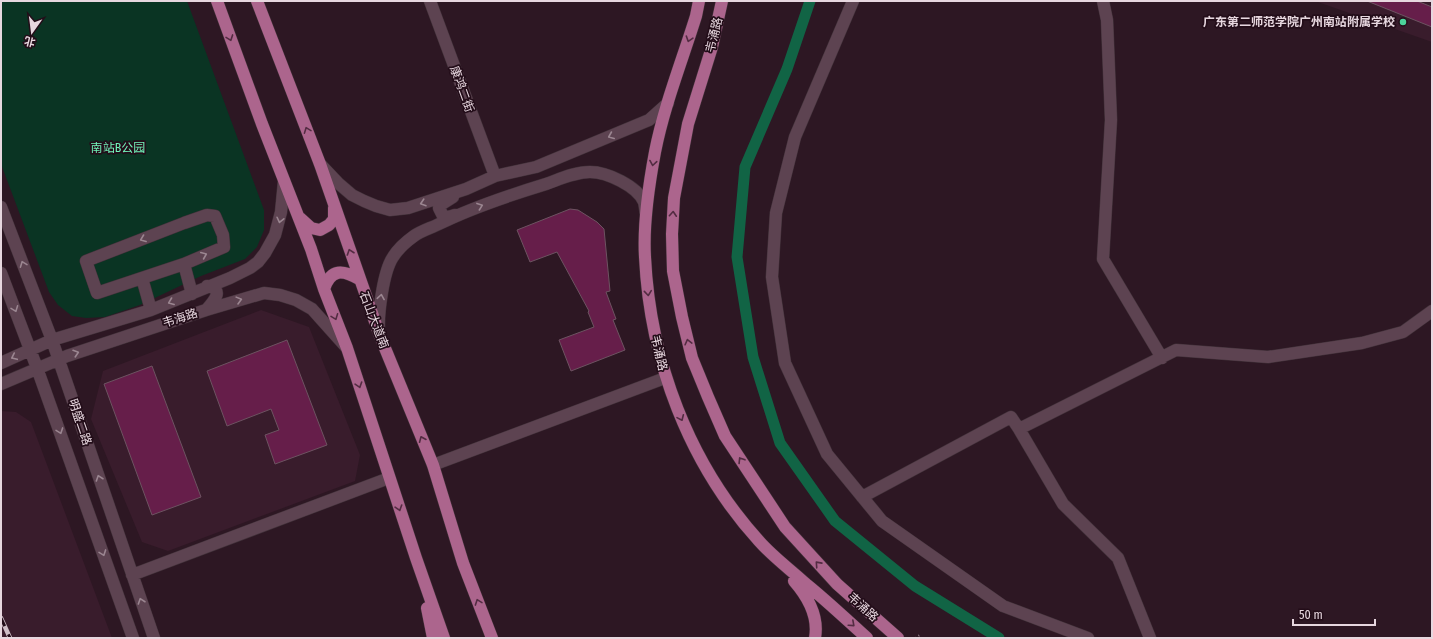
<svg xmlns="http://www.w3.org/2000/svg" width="1433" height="639" font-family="'Fira Sans Condensed','Noto Sans SC',sans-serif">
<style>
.built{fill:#391c2c}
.green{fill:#0a3423}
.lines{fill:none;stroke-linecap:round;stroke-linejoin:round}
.canal{stroke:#116445;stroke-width:11}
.building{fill:#661e4a;stroke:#6d5361}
.minor-casing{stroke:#42323a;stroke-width:13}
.major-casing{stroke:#42323a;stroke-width:13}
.path{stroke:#8d7a84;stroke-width:2;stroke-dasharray:1 3;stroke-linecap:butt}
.minor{stroke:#5d4351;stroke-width:12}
.major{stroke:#ac658d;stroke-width:12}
.rail-casing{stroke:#cfbec7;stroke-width:4.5}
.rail{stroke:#230d19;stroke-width:3;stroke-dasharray:9;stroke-linecap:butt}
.oneway{stroke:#532c42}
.oneway2{stroke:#9b8691}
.poi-dot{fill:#4cd39b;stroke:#230d19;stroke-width:1.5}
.labels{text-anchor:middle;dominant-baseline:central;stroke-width:3.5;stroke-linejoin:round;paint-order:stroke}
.poi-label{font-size:12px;font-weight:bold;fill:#e7d7df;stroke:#230d19;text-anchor:end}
.street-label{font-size:12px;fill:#e7d7df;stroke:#230d19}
.park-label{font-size:12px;fill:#72f6bb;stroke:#230d19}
</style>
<rect width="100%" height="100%" fill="#2d1723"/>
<path class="built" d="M1315 1H1432V42Z
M261 310 309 327 360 455 355 481 168 551 142 542 91 419 103 371Z
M1 411 16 412 31 422 112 638H1Z"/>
<path class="green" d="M1 1H187L264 210V230L257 247 245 259 201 276 140 305 105 317 86 318 72 316 58 305 49 292 1 164Z"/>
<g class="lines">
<path class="canal" d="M810 1 787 69 745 167 737 257 753 357 780 443 835 521 915 586 999 638"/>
</g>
<path class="building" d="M1367 1H1417L1432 7V27Z
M570 209 578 210 597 222 604 229 610 291 606 292 616 319 613 320 625 350 571 371 559 340 594 327 588 312 589 311 557 252 530 262 517 230Z
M287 340 327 445 275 464 265 435 279 430 271 409 227 426 207 371Z
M152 366 201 497 152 515 104 384Z"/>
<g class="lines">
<g class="minor-casing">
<path id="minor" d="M430 1 495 176
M853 1 795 137 776 213 772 277 785 363 827 454 882 521 1003 606 1088 638
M1103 1 1107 20 1111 120 1103 259 1162 358
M320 164 338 183 352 195 364 201 376 206 390 210 408 208 466 189 495 176 536 167 649 120 668 103
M453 197 442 204 439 208 443 216 449 217 455 215
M1 207 52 340 154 638
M1 273 37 368 133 638
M142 278 184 264
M207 309C214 301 225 289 207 286
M151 310 142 278 97 293 86 261 184 223 207 215 215 216 223 235 224 247 184 264 192 294
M379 331C378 314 383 272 393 257 398 249 407 241 414 236 421 231 431 228 439 224 473 207 510 195 546 184 560 179 575 172 590 172 607 172 637 186 644 202 645 205 645 210 646 214
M1 363 52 340 151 310 230 278 250 268 258 262 265 253 275 235 281 212 284 181
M1 384 67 356 206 310 264 293 280 295 296 300 312 309 346 347
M1019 429 1063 504 1118 558 1150 638
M433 465 665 378
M862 497 1011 417 1019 429 1176 350 1268 357 1362 343 1403 332 1432 311
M132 575 389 478"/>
</g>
<g class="major-casing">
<path id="major" d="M217 1 262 124 311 249 324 289 347 348 416 558 444 638
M257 1 320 164 380 336 433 465 463 563 492 638
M699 1 696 16C682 61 664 106 655 152 649 184 643 224 645 257 650 361 689 464 759 541 773 557 791 570 806 584 827 601 847 620 867 638
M722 1 712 47 688 124 674 198 672 234 673 271 682 317 692 358 708 397 725 436 785 527 837 584 898 638
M300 218 311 228 320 230 329 225 334 219V208
M324 289C331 268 343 270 359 279
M794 581C808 597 819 616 815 638
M427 608 433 638"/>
</g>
<path class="path" d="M915 638 920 635"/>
<use href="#minor" class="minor"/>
<use href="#major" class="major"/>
<g class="rail-casing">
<path id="rail" d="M1 618 10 638"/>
</g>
<use href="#rail" class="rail"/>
</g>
<defs><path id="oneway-chevron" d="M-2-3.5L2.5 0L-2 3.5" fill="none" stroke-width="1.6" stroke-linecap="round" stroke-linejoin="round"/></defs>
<g class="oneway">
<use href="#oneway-chevron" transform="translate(230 38) rotate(70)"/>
<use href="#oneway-chevron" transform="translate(689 39) rotate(108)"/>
<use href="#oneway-chevron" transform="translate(307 130) rotate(-111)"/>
<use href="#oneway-chevron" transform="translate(653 163) rotate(99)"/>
<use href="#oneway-chevron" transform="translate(673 214) rotate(-86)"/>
<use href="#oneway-chevron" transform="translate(350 252) rotate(-109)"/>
<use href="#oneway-chevron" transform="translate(648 293) rotate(84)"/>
<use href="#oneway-chevron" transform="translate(335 317) rotate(69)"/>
<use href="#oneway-chevron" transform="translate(688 342) rotate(-104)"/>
<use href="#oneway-chevron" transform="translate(359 385) rotate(72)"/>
<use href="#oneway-chevron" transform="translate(681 418) rotate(66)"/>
<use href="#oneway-chevron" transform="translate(422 439) rotate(-113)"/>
<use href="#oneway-chevron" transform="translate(741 460) rotate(-122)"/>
<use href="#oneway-chevron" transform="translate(399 508) rotate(72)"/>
<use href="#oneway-chevron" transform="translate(818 564) rotate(-132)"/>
<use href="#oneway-chevron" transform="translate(478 602) rotate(-110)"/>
<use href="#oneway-chevron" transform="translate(852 624) rotate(42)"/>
</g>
<g class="oneway2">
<use href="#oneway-chevron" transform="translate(611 136) rotate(157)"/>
<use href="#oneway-chevron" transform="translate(423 203) rotate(162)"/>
<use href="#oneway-chevron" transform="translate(480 206) rotate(-20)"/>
<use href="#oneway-chevron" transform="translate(280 220) rotate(103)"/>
<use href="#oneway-chevron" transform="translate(143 239) rotate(159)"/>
<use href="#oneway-chevron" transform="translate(204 255) rotate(-23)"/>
<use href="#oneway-chevron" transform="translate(23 264) rotate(-111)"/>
<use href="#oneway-chevron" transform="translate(381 297) rotate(-81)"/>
<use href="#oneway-chevron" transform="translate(239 300) rotate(-15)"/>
<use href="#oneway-chevron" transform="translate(171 302) rotate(159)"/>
<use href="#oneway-chevron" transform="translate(15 309) rotate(69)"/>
<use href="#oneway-chevron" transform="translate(76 353) rotate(-18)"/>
<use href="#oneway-chevron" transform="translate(14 357) rotate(155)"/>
<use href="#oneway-chevron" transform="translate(60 431) rotate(70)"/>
<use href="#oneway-chevron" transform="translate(99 478) rotate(-109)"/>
<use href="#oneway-chevron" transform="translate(103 553) rotate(70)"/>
<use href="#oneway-chevron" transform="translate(141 601) rotate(-109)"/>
</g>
<circle class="poi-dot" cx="1403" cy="22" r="4"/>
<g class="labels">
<g class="poi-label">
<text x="1395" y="22">广东第二师范学院广州南站附属学校</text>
</g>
<g class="street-label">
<text transform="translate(714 35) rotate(-76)">韦涌路</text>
<text transform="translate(462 89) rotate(70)">康鸿二街</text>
<text transform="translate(180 318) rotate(-18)">韦海路</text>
<text transform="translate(374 320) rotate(69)">石山大道南</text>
<text transform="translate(659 353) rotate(77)">韦涌路</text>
<text transform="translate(80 422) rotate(71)">明盛二路</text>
<text transform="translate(863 607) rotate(42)">韦涌路</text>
</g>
<g class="park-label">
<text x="118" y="148">南站B公园</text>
</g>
</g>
<rect width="1433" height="639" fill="none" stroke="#e7d7df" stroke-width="4"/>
<g transform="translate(32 32) rotate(194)" stroke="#230d19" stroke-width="3" paint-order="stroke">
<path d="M0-3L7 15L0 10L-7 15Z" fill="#e7d7df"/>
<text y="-6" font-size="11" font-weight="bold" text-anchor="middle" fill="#e7d7df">北</text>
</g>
<path d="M1293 619v6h82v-6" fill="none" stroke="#e7d7df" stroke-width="2"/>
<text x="1299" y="619" font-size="12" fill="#e7d7df" stroke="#230d19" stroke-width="3" paint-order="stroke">50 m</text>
</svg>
